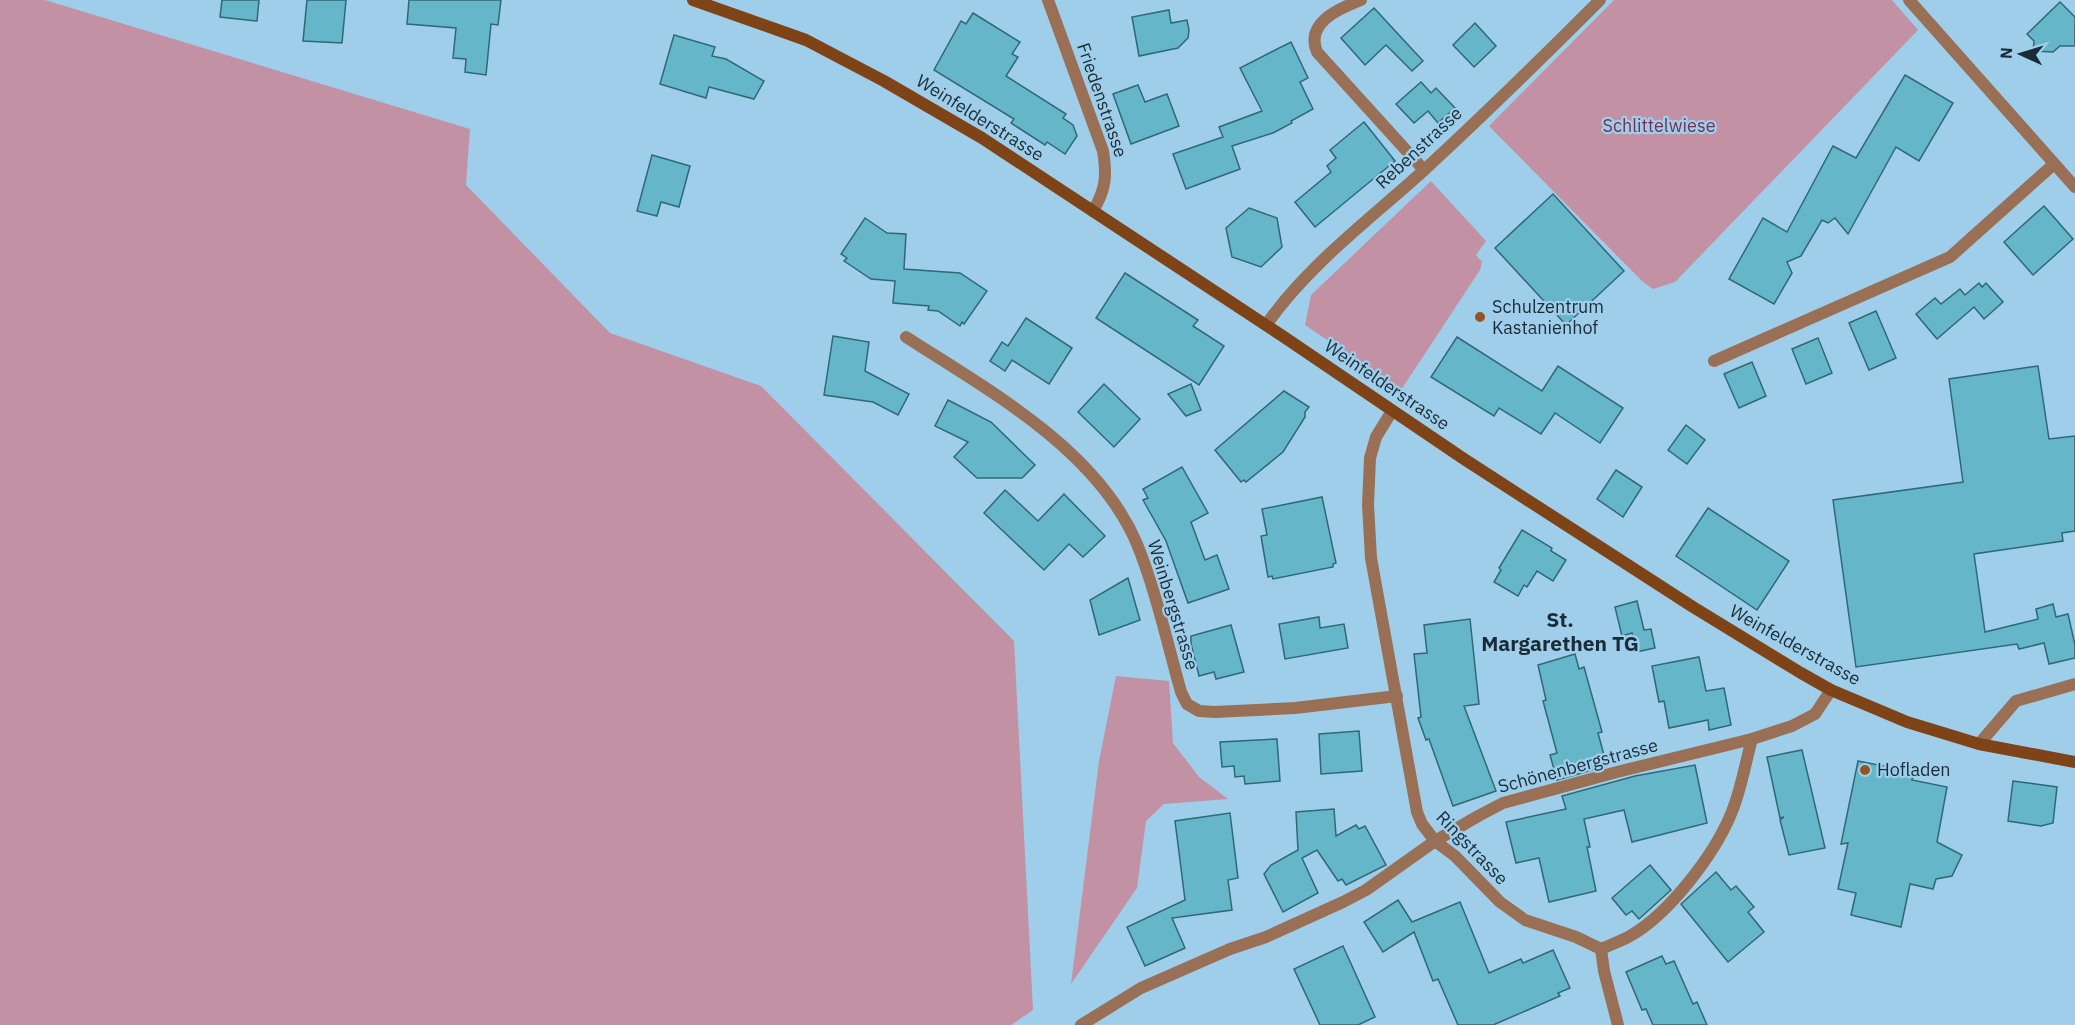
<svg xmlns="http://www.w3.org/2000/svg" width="2075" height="1025" viewBox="0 0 2075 1025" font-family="'IBM Plex Sans',sans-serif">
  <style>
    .green { fill: #c291a4 }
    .building { fill: #64b6c8; stroke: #2f6975; stroke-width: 1.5 }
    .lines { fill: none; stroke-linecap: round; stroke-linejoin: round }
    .lane { stroke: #997055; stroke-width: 12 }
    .street { stroke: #997055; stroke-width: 12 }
    .secondary { stroke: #7e4417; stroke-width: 12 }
    .poi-dot { fill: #965423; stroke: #9fceea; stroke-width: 2 }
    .labels { text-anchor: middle; stroke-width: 4.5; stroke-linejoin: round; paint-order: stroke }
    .street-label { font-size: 18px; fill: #192c37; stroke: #9fceea }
    .park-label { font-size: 18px; fill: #7a2e51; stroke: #9fceea }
    .poi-label { font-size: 18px; fill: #192c37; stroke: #9fceea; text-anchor: start }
    .quarter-label { font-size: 21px; font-weight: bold; fill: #192c37; stroke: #9fceea }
  </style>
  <rect width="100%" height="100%" fill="#9fceea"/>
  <g class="green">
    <path d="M0,0H45L470,129L466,185L610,333L761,386L1014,641L1033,1010L1011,1025H0Z"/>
    <path d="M1614,0H1892L1918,30L1675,282L1653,289L1642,281L1489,126Z"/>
    <path d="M1431,181L1486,241L1476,255L1482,262L1480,270L1401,390L1305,325L1311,295Z"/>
    <path d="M1116,676L1169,681L1173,743L1199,777L1228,799L1164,804L1146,821L1137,888L1071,984L1099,761Z"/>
  </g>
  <g class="building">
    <path d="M222,0H259L257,21L220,17Z"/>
    <path d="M307,0H346L342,43L303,41Z"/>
    <path d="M409,0H501L498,25L491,24L486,75L465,72L466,59L453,58L456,28L407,24Z"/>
    <path d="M2060,2L2075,17V46H2060L2053,52L2033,51L2034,41L2027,34Z"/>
    <path d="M1374,8L1423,61L1412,71L1386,45L1365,65L1341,38Z"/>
    <path d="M1169,10L1171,23L1187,20L1189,30L1188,38L1178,48L1139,56L1132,17Z"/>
    <path d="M973,13L1020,42L1012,54L1018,57L1006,76L1066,114L1063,118L1073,125L1077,136L1065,154L1047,142L1045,145L1011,123L1014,119L934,70L961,21L966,24Z"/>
    <path d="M1475,23L1496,46L1474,67L1453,45Z"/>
    <path d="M674,35L715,47L712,56L726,59L764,81L754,99L709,87L706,98L660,84Z"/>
    <path d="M1291,42L1308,78L1300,82L1313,109L1291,121L1292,123L1273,133L1232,146L1240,169L1186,189L1173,154L1223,137L1219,127L1262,111L1240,68Z"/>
    <path d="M1905,75L1953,103L1919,161L1896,147L1848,234L1835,218L1828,223L1822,220L1801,256L1787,262L1792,273L1774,304L1729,279L1763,218L1787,232L1833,146L1856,158Z"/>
    <path d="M1421,82L1431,93L1436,88L1455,108L1438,123L1428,111L1414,123L1396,104Z"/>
    <path d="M1138,85L1145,102L1167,94L1179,126L1131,144L1113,94Z"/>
    <path d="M1364,122L1395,161L1315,227L1295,202L1331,172L1327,166L1336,158L1330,150Z"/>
    <path d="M652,155L690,166L679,207L661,202L657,216L637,211Z"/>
    <path d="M1553,194L1624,271L1566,325L1495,248Z"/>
    <path d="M2044,206L2073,239L2033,275L2004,242Z"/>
    <path d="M1249,208L1277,218L1282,247L1261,267L1232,257L1226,228Z"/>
    <path d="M865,218L887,233L906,234L904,269L960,273L987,291L964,324L962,322L960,326L938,311L928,310L929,306L893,303L895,281L871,279L844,261L847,258L841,254Z"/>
    <path d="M1125,273L1198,320L1193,326L1224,346L1199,385L1096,318Z"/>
    <path d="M1979,283L1982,287L1986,283L2003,302L1984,319L1974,307L1937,339L1916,314L1935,298L1941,304L1960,289L1965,295Z"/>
    <path d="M1876,311L1896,358L1869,370L1849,323Z"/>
    <path d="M1026,318L1072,348L1049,384L1012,360L1005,371L990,361L1002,342L1008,346Z"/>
    <path d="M833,336L869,342L865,371L909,394L898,415L873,402L824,395Z"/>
    <path d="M1457,337L1542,391L1558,366L1623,408L1600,443L1555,413L1541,434L1499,408L1494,416L1431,377Z"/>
    <path d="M1818,338L1832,373L1806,384L1792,349Z"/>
    <path d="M1752,362L1766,396L1739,408L1724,374Z"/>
    <path d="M2038,366L2049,439L2075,436V531L2062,533L2063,541L1974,554L1985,632L2038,619L2036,609L2053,604L2056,617L2068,614L2075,645V658L2049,664L2044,643L2019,649L2017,644L1856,667L1833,500L1963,482L1949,379Z"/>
    <path d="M1104,384L1140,419L1114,447L1078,412Z"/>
    <path d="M1191,384L1201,410L1186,416L1168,394Z"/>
    <path d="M1284,391L1309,407L1305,412V417L1283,452L1246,482L1244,480L1241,482L1215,450Z"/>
    <path d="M948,400L991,422L1035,465L1022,478H977L954,457L968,442L935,426Z"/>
    <path d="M1686,425L1705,440L1687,464L1668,450Z"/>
    <path d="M1182,467L1208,513L1191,522L1205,560L1217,555L1229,589L1188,603L1166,541L1143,500L1148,498L1143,489Z"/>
    <path d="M1616,470L1642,487L1623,517L1597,499Z"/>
    <path d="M1005,490L1038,521L1064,494L1105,536L1083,557L1069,544L1044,570L984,513Z"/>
    <path d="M1322,497L1336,563L1333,564V567L1273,579L1272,576L1268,577L1261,536L1267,535L1262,509Z"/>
    <path d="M1708,508L1789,561L1757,610L1676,556Z"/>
    <path d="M1522,530L1552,548L1551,551L1566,560L1553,581L1537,571L1527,587L1524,585L1518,596L1494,582L1501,570L1499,568Z"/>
    <path d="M1128,578L1140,620L1099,635L1090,600Z"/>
    <path d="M1637,601L1644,630L1651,629L1655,648L1636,652L1632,633L1622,636L1615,607Z"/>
    <path d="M1319,617L1320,628L1344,624L1348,648L1285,659L1279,624Z"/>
    <path d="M1470,619L1479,704L1464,706L1496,791L1453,806L1429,739L1426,740L1418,718L1421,717L1414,654L1427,653L1424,625Z"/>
    <path d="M1231,625L1244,672L1216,679L1214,672L1199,676L1191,644V636Z"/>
    <path d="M1575,654L1579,669L1584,667L1602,732L1598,733L1607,766L1557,780L1550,755L1557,753L1543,701L1546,700L1538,665Z"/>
    <path d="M1699,657L1706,691L1724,688L1731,725L1709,730L1708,720L1669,728L1664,701L1659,702L1652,666Z"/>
    <path d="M1359,731L1362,771L1321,774L1319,734Z"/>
    <path d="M1277,739L1280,781L1245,784L1244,776L1235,777L1234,766L1222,767L1220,742Z"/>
    <path d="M1802,750L1825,848L1789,855L1780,820L1784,817L1780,818L1767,757Z"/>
    <path d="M1858,761L1914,772L1912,780L1947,787L1937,842L1962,855L1952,876L1936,879L1933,889L1910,884L1901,927L1851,915L1856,893L1838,889L1848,843L1841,844Z"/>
    <path d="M1695,765L1707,823L1632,842L1624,810L1584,819L1590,847H1587L1596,891L1549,902L1539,858L1516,863L1506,822L1566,809L1562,796L1635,776Z"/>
    <path d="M2013,781L2057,787L2053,823L2041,826L2008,821Z"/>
    <path d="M1334,809L1336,836L1356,825L1359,829L1365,826L1386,865L1346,885L1342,879L1338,881L1317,850L1302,858L1318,893L1283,912L1264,874L1271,865L1298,850L1296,812Z"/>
    <path d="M1230,813L1238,878L1228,880L1232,910L1172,918L1185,948L1145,966L1127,927L1185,900L1175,821Z"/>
    <path d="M1650,865L1671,890L1639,919L1632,911L1626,915L1612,898Z"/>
    <path d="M1716,872L1731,890L1736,886L1754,907L1748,912L1764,932L1728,962L1681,904Z"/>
    <path d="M1398,900L1412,922L1460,902L1489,973L1521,959L1523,963L1553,950L1570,988L1558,993L1560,996L1493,1025H1458L1438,979L1433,981L1414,932L1383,952L1364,922Z"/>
    <path d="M1343,946L1375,1017L1358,1025H1320L1294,969Z"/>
    <path d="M1662,956L1666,964L1674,961L1693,1004L1697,1002L1707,1025H1653L1646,1009L1642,1010L1626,972Z"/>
  </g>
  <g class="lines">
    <g class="lane">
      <path d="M1361,0C1338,9 1305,23 1317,52L1424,170"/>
      <path d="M1714,361L1950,257L2054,164"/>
    </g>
    <g class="street">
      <path d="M1048,0L1103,151C1107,176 1106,189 1093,211"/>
      <path d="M1909,0L2075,187"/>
      <path d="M1266,325C1308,265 1369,220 1422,172C1483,116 1542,58 1600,0"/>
      <path d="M906,337C988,390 1097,449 1137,544C1156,591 1167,642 1181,692L1187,704L1199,711L1215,712L1295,708L1397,696"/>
      <path d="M1392,411L1376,437L1370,458L1368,505L1371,558L1417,812L1422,824L1435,841L1455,856L1500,902L1525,920L1576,937L1601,949"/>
      <path d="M1979,744L2016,701L2075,684"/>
      <path d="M1601,949C1610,945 1621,941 1630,936C1669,914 1714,855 1731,814C1741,791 1745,764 1752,739"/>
      <path d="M1601,949L1604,971L1618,1025"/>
      <path d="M1081,1025L1141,988L1230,949L1266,937L1343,902L1366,890L1435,841L1480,815L1503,803L1617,772L1752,739L1792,726L1815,714L1831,690"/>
    </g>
    <path class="secondary" d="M693,0L806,40L884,81L982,138L1284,337L1464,459L1693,607L1801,673L1831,690L1907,722L1979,744L2075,762"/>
  </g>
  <g class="poi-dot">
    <circle cx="1480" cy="317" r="6"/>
    <circle cx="1865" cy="770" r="6"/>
  </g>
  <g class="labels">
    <g class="street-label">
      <text transform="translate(1102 100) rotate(71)" y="6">Friedenstrasse</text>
      <text transform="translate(980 118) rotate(32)" y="6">Weinfelderstrasse</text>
      <text transform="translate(1419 148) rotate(-43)" y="6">Rebenstrasse</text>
      <text transform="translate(1387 385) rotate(34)" y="6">Weinfelderstrasse</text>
      <text transform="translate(1173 605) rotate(73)" y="6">Weinbergstrasse</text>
      <text transform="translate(1795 645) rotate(29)" y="6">Weinfelderstrasse</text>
      <text transform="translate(1578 766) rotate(-15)" y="6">Schönenbergstrasse</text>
      <text transform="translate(1472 848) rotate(46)" y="6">Ringstrasse</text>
    </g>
    <g class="park-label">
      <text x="1659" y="132">Schlittelwiese</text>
    </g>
    <g class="poi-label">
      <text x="1492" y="313">Schulzentrum<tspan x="1492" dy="21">Kastanienhof</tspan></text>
      <text x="1877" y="776">Hofladen</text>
    </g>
    <g class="quarter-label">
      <text x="1560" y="627">St.<tspan x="1560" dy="24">Margarethen TG</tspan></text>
    </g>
  </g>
  <g transform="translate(2021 54) rotate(274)" stroke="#9fceea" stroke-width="4.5" paint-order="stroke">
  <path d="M0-4.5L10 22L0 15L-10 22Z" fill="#192c37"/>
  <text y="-9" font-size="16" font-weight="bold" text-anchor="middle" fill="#192c37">N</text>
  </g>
</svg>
